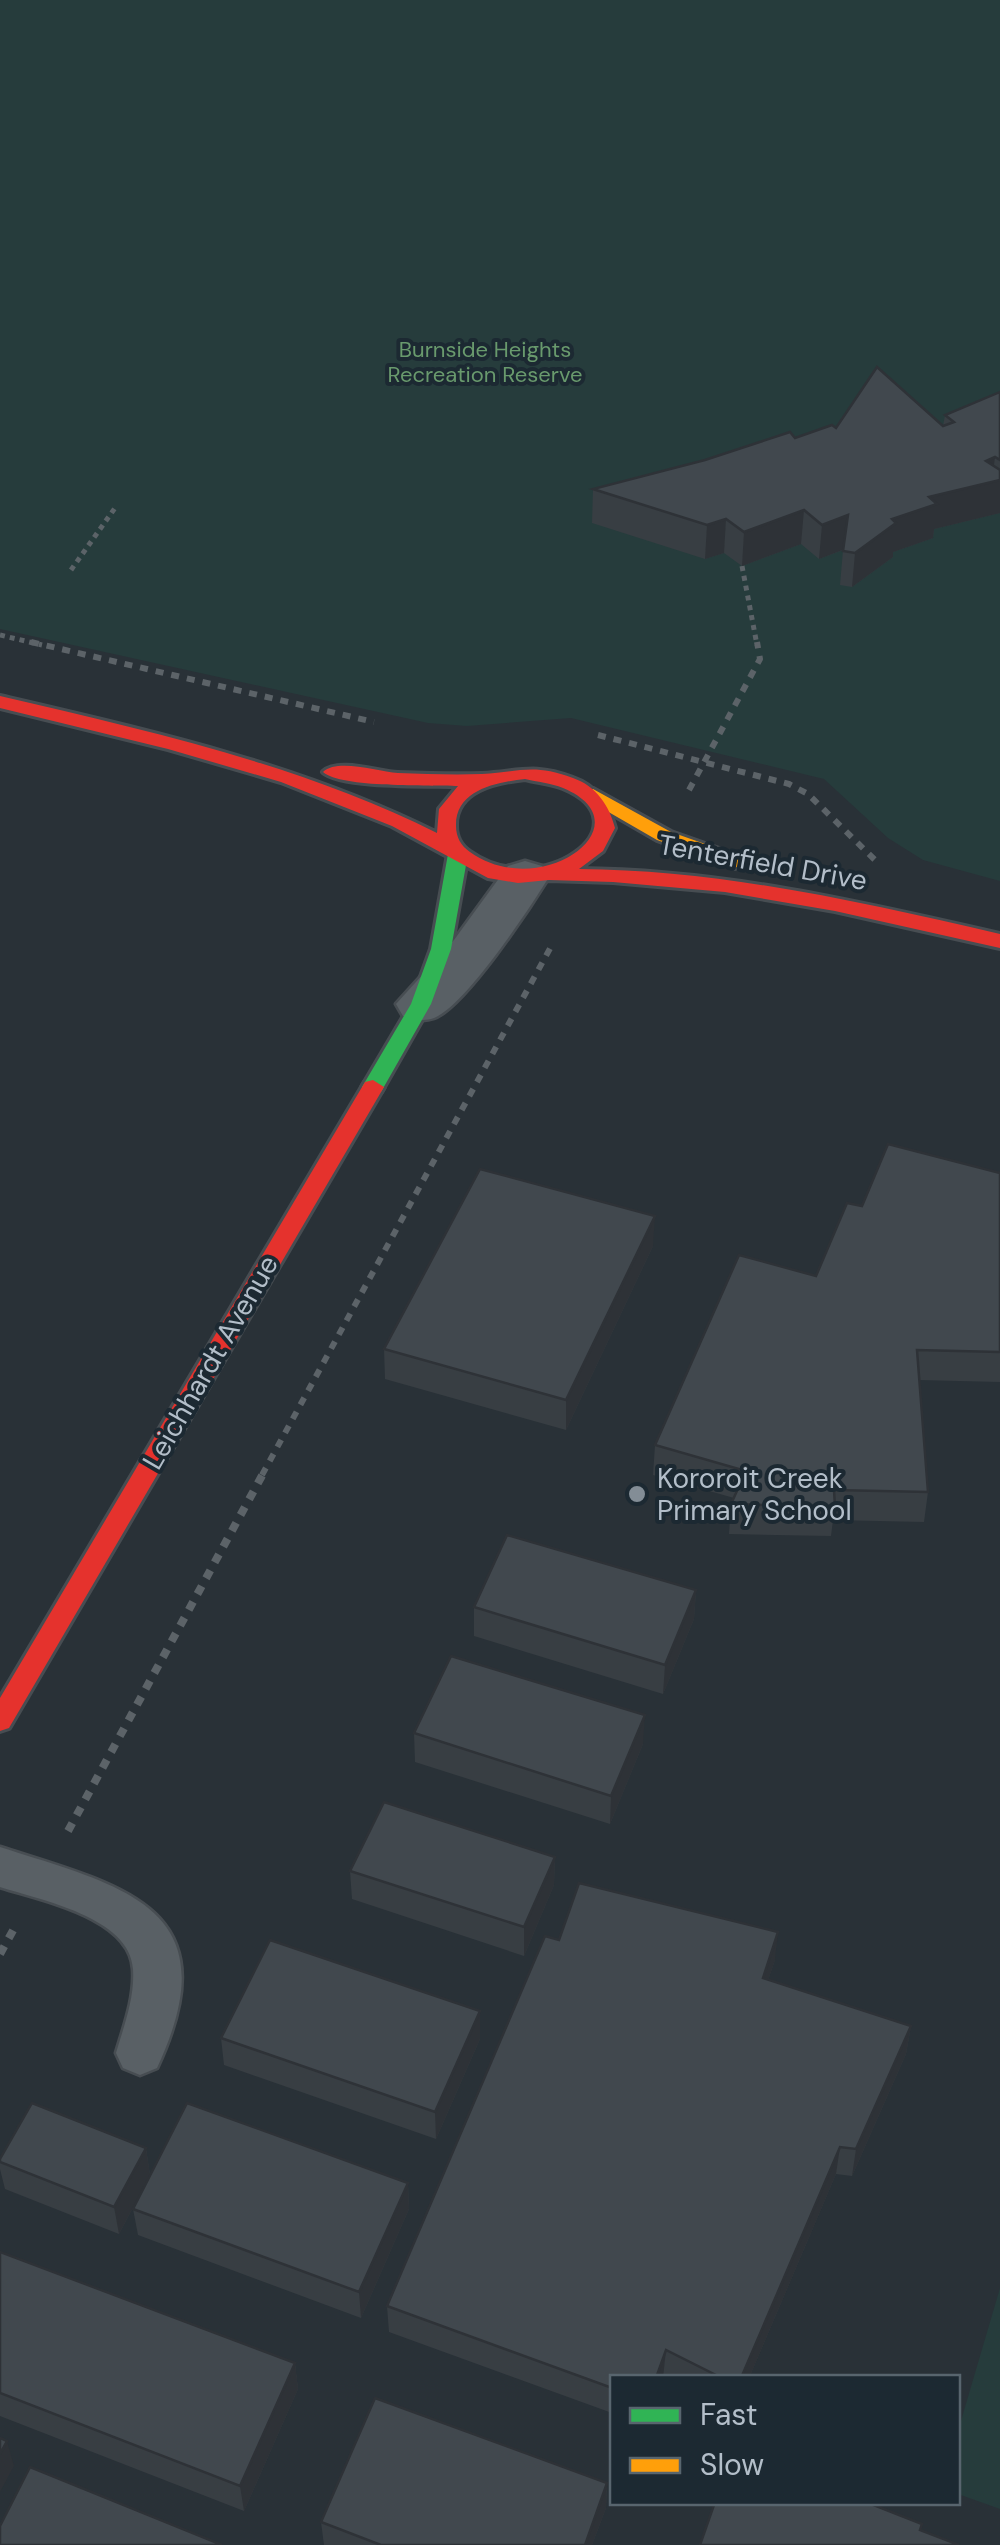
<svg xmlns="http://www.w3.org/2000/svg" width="1000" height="2545" viewBox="0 0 1000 2545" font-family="'DM Sans',sans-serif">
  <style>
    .green { fill: #263c3c }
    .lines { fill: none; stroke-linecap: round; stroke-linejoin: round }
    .lane-casing { stroke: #474d52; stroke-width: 5 }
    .street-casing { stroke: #474d52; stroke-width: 5 }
    .fast-casing { stroke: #474d52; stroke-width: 6 }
    .slow-casing { stroke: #474d52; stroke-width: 6 }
    .jam-casing { stroke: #474d52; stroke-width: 6 }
    .path-far2 { stroke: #5c6368; stroke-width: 5; stroke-dasharray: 5 5; stroke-linecap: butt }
    .path-far1 { stroke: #5c6368; stroke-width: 6; stroke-dasharray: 8 8; stroke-linecap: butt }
    .path { stroke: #5c6368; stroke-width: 8; stroke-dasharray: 9 9; stroke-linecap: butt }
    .lane { fill: #596065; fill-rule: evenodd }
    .street { fill: #596065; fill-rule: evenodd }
    .fast { fill: #30b455; fill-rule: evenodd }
    .slow { fill: #ff9f0a; fill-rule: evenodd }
    .jam { fill: #e5322d; fill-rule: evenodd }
    .wall { fill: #383e43 }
    .shaded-wall { fill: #2e3237 }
    .building { fill: #41484e; stroke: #2e3237; stroke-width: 2.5 }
    .poi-dot { fill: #838d96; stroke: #1c2932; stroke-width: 4 }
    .labels { text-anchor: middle; stroke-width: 8; stroke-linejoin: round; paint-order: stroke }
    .far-park-label { font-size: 22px; fill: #699a6d; stroke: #1c2932 }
    .street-label { font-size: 28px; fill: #b3bec9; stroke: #1c2932 }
    .poi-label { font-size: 28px; fill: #b3bec9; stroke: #1c2932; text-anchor: start }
  </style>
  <rect width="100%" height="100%" fill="#293137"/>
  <g class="green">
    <path d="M0,0H1000V881L923,860L888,838L824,779L571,718L467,726L428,723L0,629Z"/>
    <path d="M1000,2288V2509L958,2494V2431Z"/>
  </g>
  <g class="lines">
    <defs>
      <path id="lane" d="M0,1847C124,1887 232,1907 157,2068L140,2075L123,2068L116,2053C124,2026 135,1997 133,1969C130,1917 40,1900 0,1887Z"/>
      <path id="street" d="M525,861L542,866L549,877C530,908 465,1006 434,1018C422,1022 415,1019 403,1016L396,1004L454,940L508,866Z"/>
      <path id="fast" d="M458,848L468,854L451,949L431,1004L381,1092H365L362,1087L411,1004L431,949L448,854Z"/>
      <path id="slow" d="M593,789L671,832L742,857L745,862L735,868L657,840L586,799L583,795Z"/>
      <g id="jam">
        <path d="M0,696C149,731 299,764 437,833L439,809L458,786C431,785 341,788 323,772C338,758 378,772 398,773C425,774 454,775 482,774C520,772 533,763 573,778C596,786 609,805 615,828L603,851L579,869C722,870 861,902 1000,934V948L835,911L725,892L613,882L549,880L518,883L488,878L392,826L281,782L168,749L0,708ZM525,779C537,782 551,783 563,788C649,824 541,903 470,852C461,846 456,837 456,826C455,790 497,782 525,779Z"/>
        <path d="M373,1080L384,1087L9,1728L0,1731V1698L365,1082Z"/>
      </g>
    </defs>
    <use href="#lane" class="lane-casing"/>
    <use href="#street" class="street-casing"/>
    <use href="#fast" class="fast-casing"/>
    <use href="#slow" class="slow-casing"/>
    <use href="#jam" class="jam-casing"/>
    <g class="path-far2">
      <path d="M742,566L757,645"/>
      <path d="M71,570L115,508"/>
      <path d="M0,635L42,645"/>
    </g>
    <g class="path-far1">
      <path d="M31,642L374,722"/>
      <path d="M598,735L789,784L808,794L875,860"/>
      <path d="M689,790L760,659L757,642"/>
      <path d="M262,1475L553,943"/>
    </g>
    <g class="path">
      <path d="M68,1831L264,1472"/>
      <path d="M0,1954L16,1925"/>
    </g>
    <use href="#lane" class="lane"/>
    <use href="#street" class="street"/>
    <use href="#fast" class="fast"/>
    <use href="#slow" class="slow"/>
    <use href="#jam" class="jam"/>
  </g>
  <g class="wall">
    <path d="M1000,392V513L934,529L933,538L893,552V557L852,587L840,585L843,550L819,559L801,544L742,566L724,553L705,559L592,523L593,489L836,428L943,426L945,415Z"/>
    <path d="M1000,1173V1382L919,1380L928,1492L924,1522L833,1520L831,1536L729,1534L731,1504L734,1498L653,1475L655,1445L816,1276L862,1206Z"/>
    <path d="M653,1246L566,1430L385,1379L384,1349Z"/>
    <path d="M696,1590L694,1619L663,1694L474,1636V1607Z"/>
    <path d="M414,1733L643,1744L610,1824L415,1762Z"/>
    <path d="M555,1857L554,1885L524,1956L352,1899L350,1871Z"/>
    <path d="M559,1940L775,1960L768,1980L911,2026L906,2054L852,2176L836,2174L749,2378H667L664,2376L612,2378V2413L389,2332L387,2306Z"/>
    <path d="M480,2011V2039L436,2139L224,2065L221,2038Z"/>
    <path d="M146,2148L150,2175L119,2234L5,2189L0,2169V2159Z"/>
    <path d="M408,2183L409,2209L361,2318L138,2235L133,2209Z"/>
    <path d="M0,2252L295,2363L298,2389L244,2511L0,2416Z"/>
    <path d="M607,2483L606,2508L592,2545H324L321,2522Z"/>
  </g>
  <g class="shaded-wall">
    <path d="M995,457L992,481L1000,480V513L934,529L933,538L893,552V557L852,587L855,553L892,519Z"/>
    <path d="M804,510L801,544L742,566L744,532Z"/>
    <path d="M848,515L845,549L819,559L822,525Z"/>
    <path d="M726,519L724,553L705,559L707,525Z"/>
    <path d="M655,1216L653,1246L566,1430V1400Z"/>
    <path d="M696,1590L694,1619L663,1694L665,1665Z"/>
    <path d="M645,1715L643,1744L610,1824L611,1796Z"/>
    <path d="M555,1857L554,1885L524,1956V1927Z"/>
    <path d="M778,1932L775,1960L759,2006L763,1978Z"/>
    <path d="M480,2011V2039L436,2139L435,2112Z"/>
    <path d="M911,2026L906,2054L852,2176L856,2149Z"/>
    <path d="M840,2147L836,2174L749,2378H741Z"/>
    <path d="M146,2148L150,2175L119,2234L114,2207Z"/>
    <path d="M408,2183L409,2209L361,2318L359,2292Z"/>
    <path d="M666,2350L663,2378H656Z"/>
    <path d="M295,2363L298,2389L244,2511L240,2486Z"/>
    <path d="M7,2441L14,2466L0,2492V2454Z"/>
    <path d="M607,2483L606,2508L592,2545H585Z"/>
  </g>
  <g class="building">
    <path d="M877,367L943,426L954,422L945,415L1000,392V460L995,457L986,461L1000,470V480L929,497L937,504L892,519L896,523L855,553L843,551L848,515L822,525L804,510L744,532L726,519L707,525L593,489L705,460L790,432L795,438L832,425L836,428Z"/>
    <path d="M888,1144L1000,1173V1352L917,1350L928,1492L834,1490L835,1507L731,1504L746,1471L655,1445L739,1255L816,1276L847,1203L862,1206Z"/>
    <path d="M480,1169L655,1216L566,1400L384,1349Z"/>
    <path d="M507,1535L696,1590L665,1665L474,1607Z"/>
    <path d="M451,1656L645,1715L611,1796L414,1733Z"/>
    <path d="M384,1802L555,1857L524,1927L350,1871Z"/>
    <path d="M579,1883L778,1932L763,1978L911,2026L856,2149L840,2147L741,2378H722L666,2350L656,2378H612V2388L387,2306L545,1936L559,1940Z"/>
    <path d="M270,1940L480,2011L435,2112L221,2038Z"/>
    <path d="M32,2103L146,2148L114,2207L0,2162V2159Z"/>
    <path d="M187,2103L408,2183L359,2292L133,2209Z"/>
    <path d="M0,2252L295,2363L240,2486L0,2393Z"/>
    <path d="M375,2398L607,2483L585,2545H381L321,2522Z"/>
    <path d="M0,2438L7,2441L0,2454Z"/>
    <path d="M30,2467L222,2545H0V2526Z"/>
    <path d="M715,2502H866L922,2524L920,2530L959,2545H700Z"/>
  </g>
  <circle class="poi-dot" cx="637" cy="1494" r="10"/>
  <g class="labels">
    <g class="far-park-label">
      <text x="485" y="357">Burnside Heights<tspan x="485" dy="25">Recreation Reserve</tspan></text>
    </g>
    <g class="street-label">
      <text transform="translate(763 862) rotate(10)" y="10">Tenterfield Drive</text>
      <text transform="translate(210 1362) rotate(-60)" y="10">Leichhardt Avenue</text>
    </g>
    <g class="poi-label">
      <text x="657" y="1488">Kororoit Creek<tspan x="657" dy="32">Primary School</tspan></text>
    </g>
  </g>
  <rect x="610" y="2375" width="350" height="130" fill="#1c2932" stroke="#58656e" stroke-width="2.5"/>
  <rect x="630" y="2408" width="50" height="15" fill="#30b455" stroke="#58656e" stroke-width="2.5"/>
  <text x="700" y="2425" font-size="30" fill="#b3bec9">Fast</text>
  <rect x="630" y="2458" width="50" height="15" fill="#ff9f0a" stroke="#58656e" stroke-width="2.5"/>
  <text x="700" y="2475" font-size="30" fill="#b3bec9">Slow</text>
</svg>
